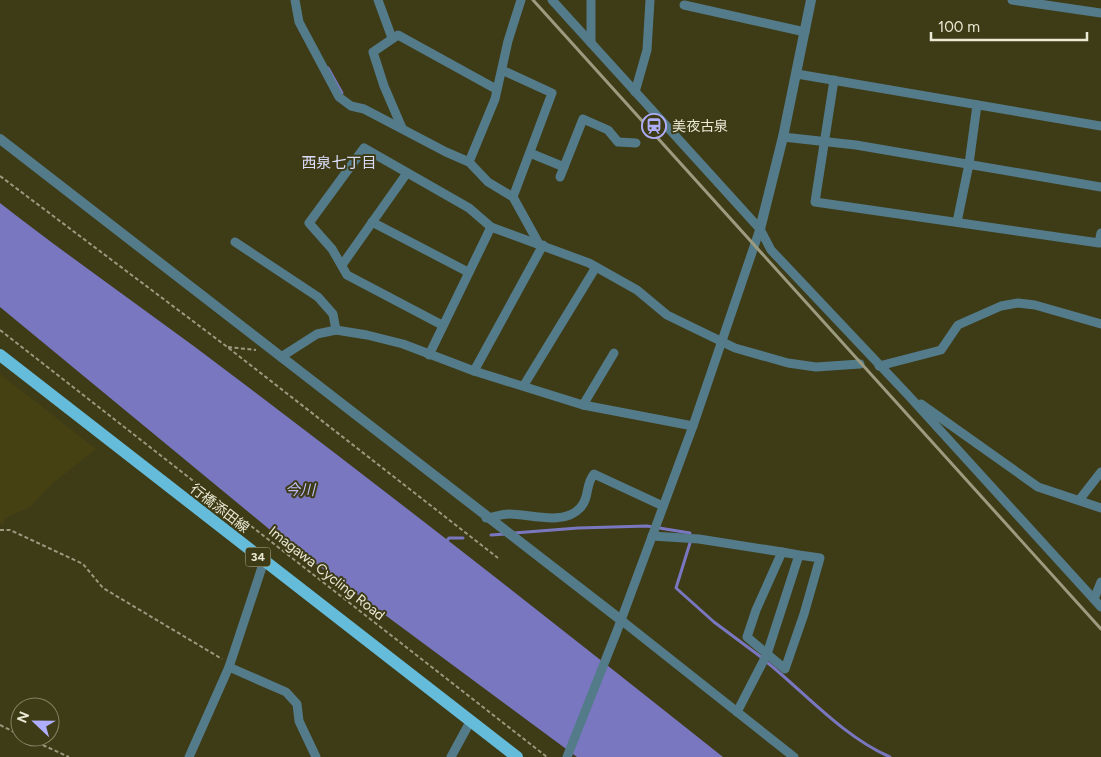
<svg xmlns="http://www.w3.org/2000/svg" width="1101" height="757" viewBox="0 0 1101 757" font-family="Figtree,'Noto Sans JP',sans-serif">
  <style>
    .built { fill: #454113 }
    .water { fill: #7a77c1 }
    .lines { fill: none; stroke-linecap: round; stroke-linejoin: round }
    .stream { stroke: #7a77c1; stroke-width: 3 }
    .path { stroke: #9b9a7e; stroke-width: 2; stroke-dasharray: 4 2.5; stroke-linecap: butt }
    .minor { stroke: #547b8a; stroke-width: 9 }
    .tertiary { stroke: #547b8a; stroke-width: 10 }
    .primary { stroke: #65bbda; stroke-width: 12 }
    .rail { stroke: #9d9b7f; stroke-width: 3 }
    .labels { text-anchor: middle; stroke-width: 4; stroke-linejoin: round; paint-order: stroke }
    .shield { fill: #3e3b17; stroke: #b6b59b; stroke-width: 1 }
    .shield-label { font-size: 12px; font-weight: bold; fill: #eae9d4 }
    .poi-label { font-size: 14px; fill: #eae9d4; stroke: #3e3b17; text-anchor: start }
    .street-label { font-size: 14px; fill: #eae9d4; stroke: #3e3b17 }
    .neighbourhood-label { font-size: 15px; fill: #dbdcfa; stroke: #3e3b17 }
    .water-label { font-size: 15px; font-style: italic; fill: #bdbdf9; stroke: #3e3b17 }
  </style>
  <rect width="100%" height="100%" fill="#3e3b17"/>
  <path class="built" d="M0,374L96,449L52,484L30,507L5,518L3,525L0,524Z"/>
  <path class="water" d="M0,203C64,253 130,299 195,347C373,481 549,618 723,757H577L269,529L0,307Z"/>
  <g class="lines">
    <g class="stream">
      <path d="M328,68L342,93"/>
      <path d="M514,533L578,528L647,526L690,533"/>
      <path d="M491,535L506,534"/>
      <path d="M446,542L449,538H463"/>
      <path d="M690,543L676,588L714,622L761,657"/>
      <path d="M768,663C807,695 844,737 890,757"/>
    </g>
    <g class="path">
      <path d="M0,176L226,346L498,558"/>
      <path d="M0,330L547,757"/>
      <path d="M228,347L256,350"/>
      <path d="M0,530H10L83,564L103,588L222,659"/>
      <path d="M0,725L20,735"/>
      <path d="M25,737L69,757"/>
    </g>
    <g class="minor">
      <path d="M295,0L299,22L339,97L351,106L364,109L446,152L469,162L488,182L513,197L539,244"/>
      <path d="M378,0L392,38"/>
      <path d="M552,0L760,229L771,250L908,395L1101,607"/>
      <path d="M1012,0L1101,13"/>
      <path d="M684,5L805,32"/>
      <path d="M591,43V0"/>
      <path d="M502,70L552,93L513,197"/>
      <path d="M797,74L1101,126"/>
      <path d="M834,80L815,202L1099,243L1101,233"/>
      <path d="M635,92L647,50L650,0"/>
      <path d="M402,128L384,86L373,52L398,35L496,89"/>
      <path d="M783,137L856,145L1101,187"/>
      <path d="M530,153L564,167"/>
      <path d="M469,162L495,99L508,41L521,0"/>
      <path d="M560,177L583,119L608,130L618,142L636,143"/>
      <path d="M372,222L468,272"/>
      <path d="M957,222L969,164L977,105"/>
      <path d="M235,242L318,297L333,314L336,330"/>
      <path d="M342,265L407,173"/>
      <path d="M442,325L347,275L332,249L309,223L364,148L469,208L491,227"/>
      <path d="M429,355L491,227L589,263L637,290L667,315L735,348L788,363L816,367L860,364"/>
      <path d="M281,357L317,334L336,330L367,335L403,344L474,371L583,405L693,426"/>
      <path d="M879,366L941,350L958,325L1001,306L1018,303L1035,305L1101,324"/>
      <path d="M474,371L543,245"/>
      <path d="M524,385L596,267"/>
      <path d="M921,404L1038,487L1101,508"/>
      <path d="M583,405L614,353"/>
      <path d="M1080,499L1101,472"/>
      <path d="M486,518C494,517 502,514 509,514C530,514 564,526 580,508C590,498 585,484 594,474L663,506"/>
      <path d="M652,536L699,539L782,552"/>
      <path d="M1094,599L1101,582"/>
      <path d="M621,620L794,757"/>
      <path d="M229,667L286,692L297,704L299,721L316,757"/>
      <path d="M737,712L767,654L799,555L820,558L804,614L785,669L747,637L756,610L782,552L799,555"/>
      <path d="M189,757L229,667L264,561"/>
      <path d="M451,757L470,722"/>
      <path d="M567,757L617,631L693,426L760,229"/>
    </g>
    <g class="tertiary">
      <path d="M0,139L621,620"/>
      <path d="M760,229L783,137L811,0"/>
    </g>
    <path class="primary" d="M0,355L517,757"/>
    <path class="rail" d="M533,0L1101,629"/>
  </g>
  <defs>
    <symbol id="station-ring" viewBox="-11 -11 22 22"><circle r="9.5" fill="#3e3b17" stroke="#afaefa" stroke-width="1.5"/><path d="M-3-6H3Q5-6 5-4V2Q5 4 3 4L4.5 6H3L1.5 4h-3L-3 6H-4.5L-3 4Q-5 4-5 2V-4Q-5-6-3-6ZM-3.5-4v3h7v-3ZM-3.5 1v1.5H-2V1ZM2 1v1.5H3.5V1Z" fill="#afaefa"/></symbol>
  </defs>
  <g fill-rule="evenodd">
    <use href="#station-ring" x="640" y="112" width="28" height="28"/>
  </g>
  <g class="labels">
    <rect class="shield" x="245.5" y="547.5" width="25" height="19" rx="4"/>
    <g class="shield-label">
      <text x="258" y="561">34</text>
    </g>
    <g class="poi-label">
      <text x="672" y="131">美夜古泉</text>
    </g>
    <g class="street-label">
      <text transform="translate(220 508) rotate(38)" y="5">行橋添田線</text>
      <text transform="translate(327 573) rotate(38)" y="5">Imagawa Cycling Road</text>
    </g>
    <g class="neighbourhood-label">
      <text x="339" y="168">西泉七丁目</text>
    </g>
    <g class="water-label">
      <text x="300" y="495">今川</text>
    </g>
  </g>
  <g transform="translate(35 722) rotate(292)"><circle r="24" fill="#3e3b17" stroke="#838163"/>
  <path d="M0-4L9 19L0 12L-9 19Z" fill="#afaefa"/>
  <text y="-8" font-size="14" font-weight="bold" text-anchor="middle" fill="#eae9d4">N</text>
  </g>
  <path d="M931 32v8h156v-8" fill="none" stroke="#eae9d4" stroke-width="2.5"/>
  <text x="938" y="32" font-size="15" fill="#eae9d4" stroke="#3e3b17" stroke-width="4" paint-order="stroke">100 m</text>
</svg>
